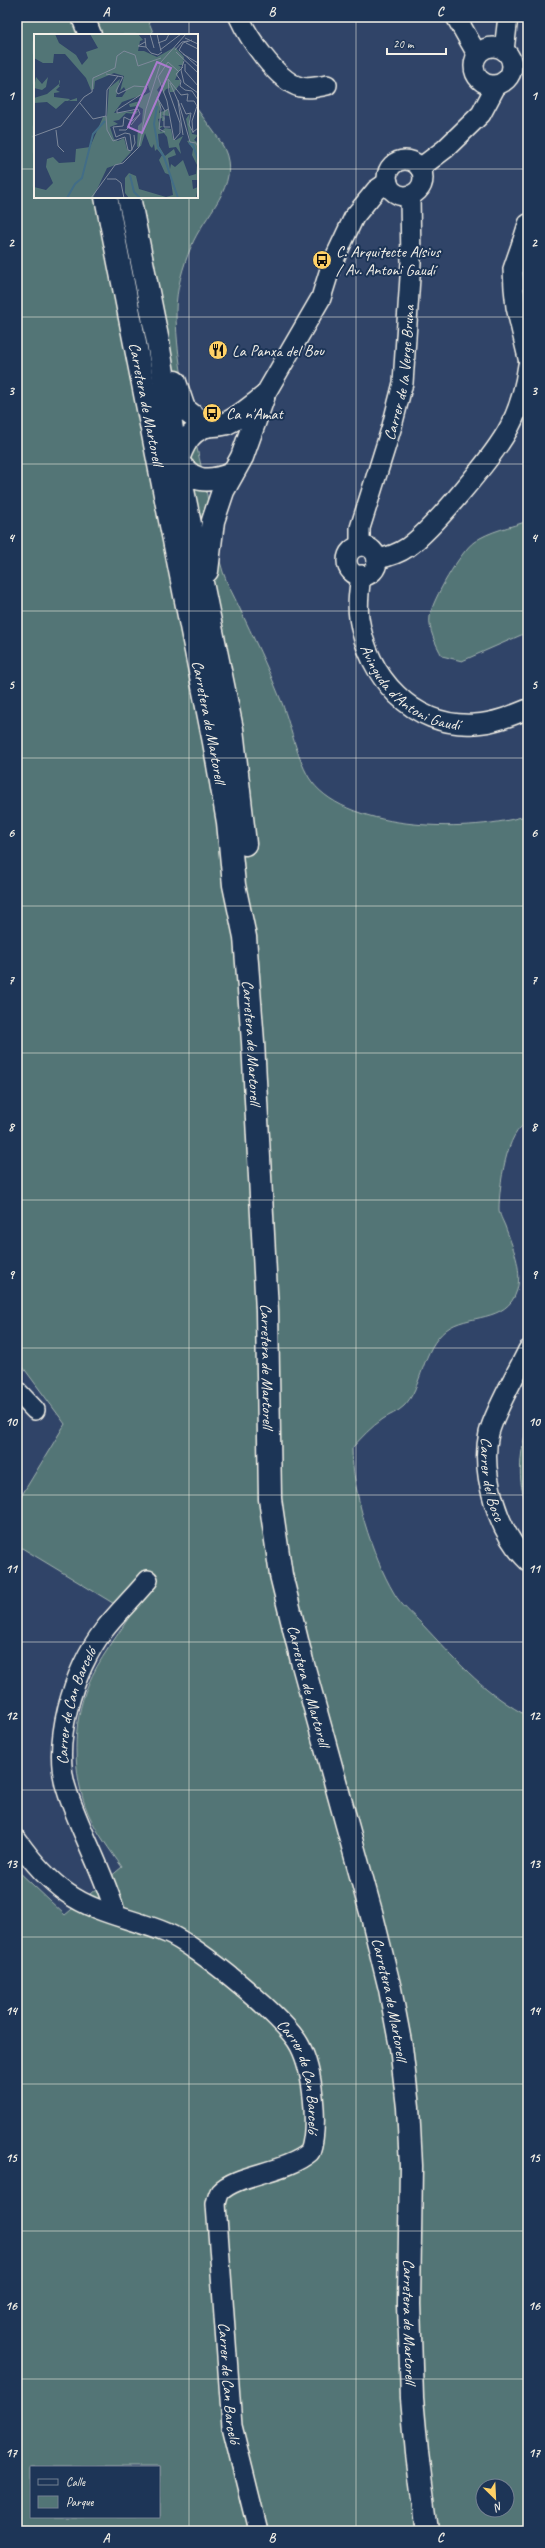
<svg xmlns="http://www.w3.org/2000/svg" width="545" height="2548" viewBox="0 0 545 2548" font-family="Caveat,sans-serif">
  <style>
    .green { fill: #527576; stroke: #a3b3af; fill-rule: evenodd }
    .lines { fill: none; stroke-linecap: round; stroke-linejoin: round }
    .minor-casing { stroke: #f4f1e8; stroke-width: 22 }
    .secondary-casing { stroke: #f4f1e8; stroke-width: 25 }
    .minor { stroke: #1d3557; stroke-width: 19 }
    .secondary { stroke: #1d3557; stroke-width: 22 }
    .grid { fill: none; stroke: #f4f1e8; stroke-width: 1; stroke-opacity: 0.55 }
    .labels { text-anchor: middle; stroke-width: 4; stroke-linejoin: round; paint-order: stroke }
    .poi-label { font-size: 16px; fill: #f4f1e8; stroke: #1d3557; text-anchor: start }
    .street-label { font-size: 16px; fill: #f4f1e8; stroke: #1d3557 }
    .inset-river { fill: none; stroke: #426d87; stroke-width: 2 }
    .inset-road { fill: none; stroke: #7e899b; stroke-width: 1 }
    .view { fill: #ab7bcf; fill-opacity: 0.15; stroke: #ab7bcf; stroke-width: 2 }
    .inset-edge { fill: none; stroke: #f4f1e8; stroke-width: 2 }
    .neatline { fill: none; stroke: #f4f1e8; stroke-width: 1.5 }
    .grid-label { font-size: 13px; text-anchor: middle; font-weight: bold; fill: #f4f1e8 }
  </style>
  <rect width="100%" height="100%" fill="#304468"/>
  <filter id="ink" filterUnits="userSpaceOnUse"><feTurbulence type="fractalNoise" baseFrequency=".025" numOctaves="2"/><feDisplacementMap in="SourceGraphic" scale="8" xChannelSelector="R" yChannelSelector="G"/><feConvolveMatrix kernelMatrix="1 2 1 2 8 2 1 2 1" color-interpolation-filters="sRGB"/></filter>
  <g filter="url(#ink)">
    <g class="green">
      <path d="M17,17H147L154,35H35V197H197V109C206,122 217,134 224,148C242,186 203,215 191,247C183,266 176,290 176,311C176,368 192,424 204,479C210,510 214,543 223,572C227,584 234,596 239,607C253,637 268,667 280,698C290,721 297,762 312,782C350,832 474,833 528,815V1123C506,1129 499,1189 499,1209C499,1214 503,1221 505,1226C512,1246 523,1268 517,1290C507,1324 467,1313 446,1330C421,1350 423,1387 404,1406C398,1412 389,1415 383,1419C371,1427 362,1437 352,1448C352,1491 372,1556 394,1593C400,1604 413,1615 422,1624C455,1659 480,1689 522,1713L528,1711V2531H17V1870L65,1915L122,1867C110,1850 97,1833 88,1813C72,1775 72,1722 88,1685C98,1660 117,1637 131,1614L17,1545V1503L65,1424L17,1359ZM31,2467H159V2517H31ZM483,2486H507V2510H483Z"/>
      <path d="M528,521V632L462,661L442,656C436,644 428,630 430,616C432,600 461,551 474,542C489,531 511,527 528,521Z"/>
      <path d="M528,1421V1508C515,1479 521,1451 528,1421Z"/>
    </g>
    <g class="lines">
      <defs>
        <g id="minor">
          <path d="M239,17C248,37 277,81 300,87C310,89 318,87 327,85"/>
          <path d="M456,17L477,54"/>
          <circle cx="493" cy="66" r="19"/>
          <path d="M504,50L508,17"/>
          <circle cx="405" cy="178" r="18"/>
          <path d="M420,168L445,149L481,114L496,86"/>
          <path d="M522,243L528,224"/>
          <path d="M528,245L522,243L513,269L514,288L516,307L528,358"/>
          <path d="M263,398L321,298L331,266L354,217L376,190L388,182"/>
          <path id="s1" d="M360,546V528L392,426L403,383L411,262L410,196"/>
          <circle cx="362" cy="561" r="15"/>
          <path d="M377,559C388,557 398,554 408,547C433,529 496,454 510,426C520,407 525,387 528,365"/>
          <path id="s2" d="M361,575C359,590 357,604 359,618C368,677 412,728 475,724C494,723 511,716 528,709"/>
          <path id="s3" d="M528,1350C517,1373 495,1410 489,1433C480,1473 498,1533 528,1561"/>
          <path d="M17,1391L35,1410"/>
          <path id="s4" d="M17,1840C31,1860 47,1879 67,1893C96,1914 135,1919 167,1933C196,1945 286,2018 300,2046C313,2071 319,2126 310,2152C286,2173 236,2174 220,2192C218,2195 217,2200 216,2204L232,2426L258,2531"/>
          <path id="s5" d="M116,1915C104,1873 82,1835 68,1794C50,1746 73,1669 104,1630C117,1613 134,1597 148,1580"/>
        </g>
        <g id="secondary">
          <path d="M83,17L90,35"/>
          <path id="s6" d="M106,197L214,742L228,822L234,885L245,937L253,1042L267,1311L270,1499L281,1575L302,1661L371,1912L390,1989L401,2047L408,2107L411,2166L409,2304L412,2398L417,2453L427,2531"/>
          <path d="M129,197L158,342L177,461L232,729L245,844"/>
          <path d="M175,382L184,409L206,426"/>
          <path d="M175,458C192,482 205,484 232,474"/>
          <path d="M176,464C182,448 187,433 205,426C212,424 219,426 227,423C240,417 251,407 263,398"/>
          <path d="M207,571L213,521L223,491L242,457L263,398"/>
        </g>
      </defs>
      <use href="#minor" class="minor-casing"/>
      <use href="#secondary" class="secondary-casing"/>
      <use href="#minor" class="minor"/>
      <use href="#secondary" class="secondary"/>
    </g>
  </g>
  <path class="grid" d="M189,17V35M356,17V2531M17,169H35M197,169H528M189,197V2531M17,317H528M17,464H528M17,611H528M17,758H528M17,906H528M17,1053H528M17,1200H528M17,1348H528M17,1495H528M17,1642H528M17,1790H528M17,1937H528M17,2084H528M17,2231H528M17,2379H528"/>
  <defs>
    <symbol id="bus-disc" viewBox="-11 -11 22 22"><circle r="9.5" fill="#ffd166" stroke="#1d3557"/><path d="M-5-6H5V4H4V6H2V4H-2V6H-4V4H-5ZM-3.5-4V0h7V-4ZM-3.5 1.2v1.5H-2V1.2ZM2 1.2v1.5H3.5V1.2Z" fill="#111"/></symbol>
    <symbol id="restaurant-disc" viewBox="-11 -11 22 22"><circle r="9.5" fill="#ffd166" stroke="#1d3557"/><path d="M-5-6h1v4h1v-4h1v4h1v-4h1v5L-1.5 .5V6h-2V.5L-5-1ZM5-6V6H3V1.5H1.5Q1.5-4 5-6Z" fill="#111"/></symbol>
  </defs>
  <g fill-rule="evenodd">
    <use href="#bus-disc" x="311" y="249" width="22" height="22"/>
    <use href="#restaurant-disc" x="207" y="339" width="22" height="22"/>
    <use href="#bus-disc" x="201" y="402" width="22" height="22"/>
  </g>
  <g class="labels">
    <g class="poi-label">
      <text x="336" y="257">C. Arquitecte Alsius<tspan x="336" dy="18">/ Av. Antoni Gaudí</tspan></text>
      <text x="232" y="356">La Panxa del Bou</text>
      <text x="226" y="419">Ca n'Amat</text>
    </g>
    <g class="street-label">
      <text dy="6" stroke="none"><textPath href="#s1" startOffset="179">Carrer de la Verge Bruna</textPath></text>
      <text dy="6" stroke="none"><textPath href="#s6" startOffset="211">Carretera de Martorell</textPath></text>
      <text dy="6" stroke="none"><textPath href="#s2" startOffset="136">Avinguda d'Antoni Gaudí</textPath></text>
      <text dy="6" stroke="none"><textPath href="#s6" startOffset="535">Carretera de Martorell</textPath></text>
      <text dy="6" stroke="none"><textPath href="#s6" startOffset="859">Carretera de Martorell</textPath></text>
      <text dy="6" stroke="none"><textPath href="#s6" startOffset="1183">Carretera de Martorell</textPath></text>
      <text dy="6" stroke="none"><textPath href="#s3" startOffset="139">Carrer del Bosc</textPath></text>
      <text dy="6" stroke="none"><textPath href="#s6" startOffset="1507">Carretera de Martorell</textPath></text>
      <text dy="6" stroke="none"><textPath href="#s5" startOffset="221">Carrer de Can Barceló</textPath></text>
      <text dy="6" stroke="none"><textPath href="#s6" startOffset="1831">Carretera de Martorell</textPath></text>
      <text dy="6" stroke="none"><textPath href="#s4" startOffset="386">Carrer de Can Barceló</textPath></text>
      <text dy="6" stroke="none"><textPath href="#s6" startOffset="2155">Carretera de Martorell</textPath></text>
      <text dy="6" stroke="none"><textPath href="#s4" startOffset="757">Carrer de Can Barceló</textPath></text>
    </g>
  </g>
  <g transform="translate(34 34)">
    <rect width="164" height="164" fill="#304468"/>
    <path d="M0,0H21L25,9L42,21L48,31L54,24L52,18L64,14L56,0H104L109,6L106,7L104,17H110L123,23L141,13L150,23L149,31H144L147,33L141,46H146V50L140,58H136V54L132,55L129,60L128,49L123,56L126,60L123,62L127,72L125,79L134,75L135,82L128,81L131,84L130,87H128V84L124,85L126,92H129L125,95L127,98L131,94L137,95L139,105L142,106L149,102L145,110L147,120L142,113L135,114L133,103L130,99L124,100L125,112L131,122L140,115L142,121L134,124L136,135L137,130L141,133L149,126L155,142L162,140L163,131L158,121L159,115L153,107L156,106L152,85L156,79L155,86L158,100L164,101L160,106L163,108L164,146H158L159,155L164,153L162,164H95L91,159V144L95,139L102,142L105,155L132,163L139,161L136,141L131,139L125,126L128,121L123,115L121,117L120,110L118,114L116,112L111,99L107,112L103,113L104,92L108,88L109,75L104,72L96,73L95,70L106,67L105,64L116,58L113,49L112,56L105,62L88,68L80,79L104,77L102,80L92,79L85,86L79,87L84,90L76,93L80,105L84,107L90,104L93,115L97,118L87,129L73,134L59,164H0V153L12,156L19,149L12,133L13,125L19,123L25,129L41,128L42,115L56,113L69,83L73,82L75,54L86,45L82,63H88L92,57L90,53L86,57L90,42L80,39L61,47L60,55L57,56L52,44L31,20H20L19,29H9L0,24ZM2,43L8,50L14,43L12,53L8,56L0,54ZM25,46L26,47L25,52H26L22,56L26,58L20,59V63L36,65L34,67L43,64V67H31L22,75L13,68L0,69V64L13,60L25,50Z" fill="#527576"/>
    <path class="inset-river" d="M123,72L120,90L124,113L130,123L144,164M155,109L159,111L164,126M96,141L100,158L106,164M33,164L41,150L48,144L59,100L71,87"/>
    <path class="inset-road" d="M116,0L120,14M123,0L127,17M111,4L112,13L117,19L124,21L128,18M151,4L164,10M158,6L149,9L145,16L164,33M111,8L104,12L112,13M124,9L132,6L135,0M152,9L164,15M126,16L147,0M141,16L148,8L154,7M142,18L164,39M149,20L164,29M150,27L147,36L150,49L164,59M151,30V37L164,52M149,33L142,40L147,47L146,52L151,56L158,57L164,66M72,40L89,43L82,57L84,60L100,52L113,53L111,58L83,76V79M134,45L147,61L154,60L153,67H160L163,72L158,87L159,99M134,45L135,58L146,89V99L140,106M136,49L144,67L149,101M123,63L131,77M124,65L127,75L125,95L131,98M144,66L156,108L162,109L164,113M46,69L59,85L72,82M147,69L152,80L157,79L155,91L159,98L164,94M134,75L130,78V93H136M83,79L104,75L106,80M72,82L73,96L79,107L91,103L94,116L97,117L101,109L100,101M72,82L73,56L84,42M97,91L106,80M22,96L24,112L30,118M85,96H92L96,92M0,102L27,92L50,63L58,58L59,44L81,34L83,22L90,17L101,21L104,32L127,24M140,106L133,67L124,43L134,28L144,37M98,116L96,100L91,99L82,103L79,93L89,92L90,83L98,87L106,80M73,145H82L87,149L90,164M57,164L81,131L89,129L105,113L112,75L127,28L152,0"/>
    <path class="view" d="M123,28L137,34L108,99L94,93Z"/>
    <rect width="164" height="164" class="inset-edge"/>
  </g>
  <rect width="545" height="2548" fill="none" stroke="#1d3557" stroke-width="44"/>
  <rect x="30" y="2466" width="130" height="52" fill="#1d3557" stroke="#738091"/>
  <rect x="38" y="2479" width="20" height="6" fill="#1d3557" stroke="#738091"/>
  <text x="66" y="2486" font-size="12" fill="#f4f1e8">Calle</text>
  <rect x="38" y="2496" width="20" height="12" fill="#527576" stroke="#738091"/>
  <text x="66" y="2506" font-size="12" fill="#f4f1e8">Parque</text>
  <g transform="translate(495 2498) rotate(156)"><circle r="19" fill="#1d3557" stroke="#738091"/>
  <path d="M0-3L7 15L0 10L-7 15Z" fill="#ffd166"/>
  <text y="-6" font-size="11" font-weight="bold" text-anchor="middle" fill="#f4f1e8">N</text>
  </g>
  <path d="M387 48v6h59v-6" fill="none" stroke="#f4f1e8" stroke-width="2"/>
  <text x="393" y="48" font-size="12" fill="#f4f1e8" stroke="#1d3557" stroke-width="3" paint-order="stroke">20 m</text>
  <rect x="22" y="22" width="501" height="2504" class="neatline"/>
  <g class="grid-label">
    <text x="106" y="16">A</text>
    <text x="272" y="16">B</text>
    <text x="440" y="16">C</text>
    <text x="11" y="100">1</text>
    <text x="534" y="100">1</text>
    <text x="11" y="247">2</text>
    <text x="534" y="247">2</text>
    <text x="11" y="395">3</text>
    <text x="534" y="395">3</text>
    <text x="11" y="542">4</text>
    <text x="534" y="542">4</text>
    <text x="11" y="689">5</text>
    <text x="534" y="689">5</text>
    <text x="11" y="837">6</text>
    <text x="534" y="837">6</text>
    <text x="11" y="984">7</text>
    <text x="534" y="984">7</text>
    <text x="11" y="1131">8</text>
    <text x="534" y="1131">8</text>
    <text x="11" y="1279">9</text>
    <text x="534" y="1279">9</text>
    <text x="11" y="1426">10</text>
    <text x="534" y="1426">10</text>
    <text x="11" y="1573">11</text>
    <text x="534" y="1573">11</text>
    <text x="11" y="1720">12</text>
    <text x="534" y="1720">12</text>
    <text x="11" y="1868">13</text>
    <text x="534" y="1868">13</text>
    <text x="11" y="2015">14</text>
    <text x="534" y="2015">14</text>
    <text x="11" y="2162">15</text>
    <text x="534" y="2162">15</text>
    <text x="11" y="2310">16</text>
    <text x="534" y="2310">16</text>
    <text x="11" y="2457">17</text>
    <text x="534" y="2457">17</text>
    <text x="106" y="2542">A</text>
    <text x="272" y="2542">B</text>
    <text x="440" y="2542">C</text>
  </g>
</svg>
